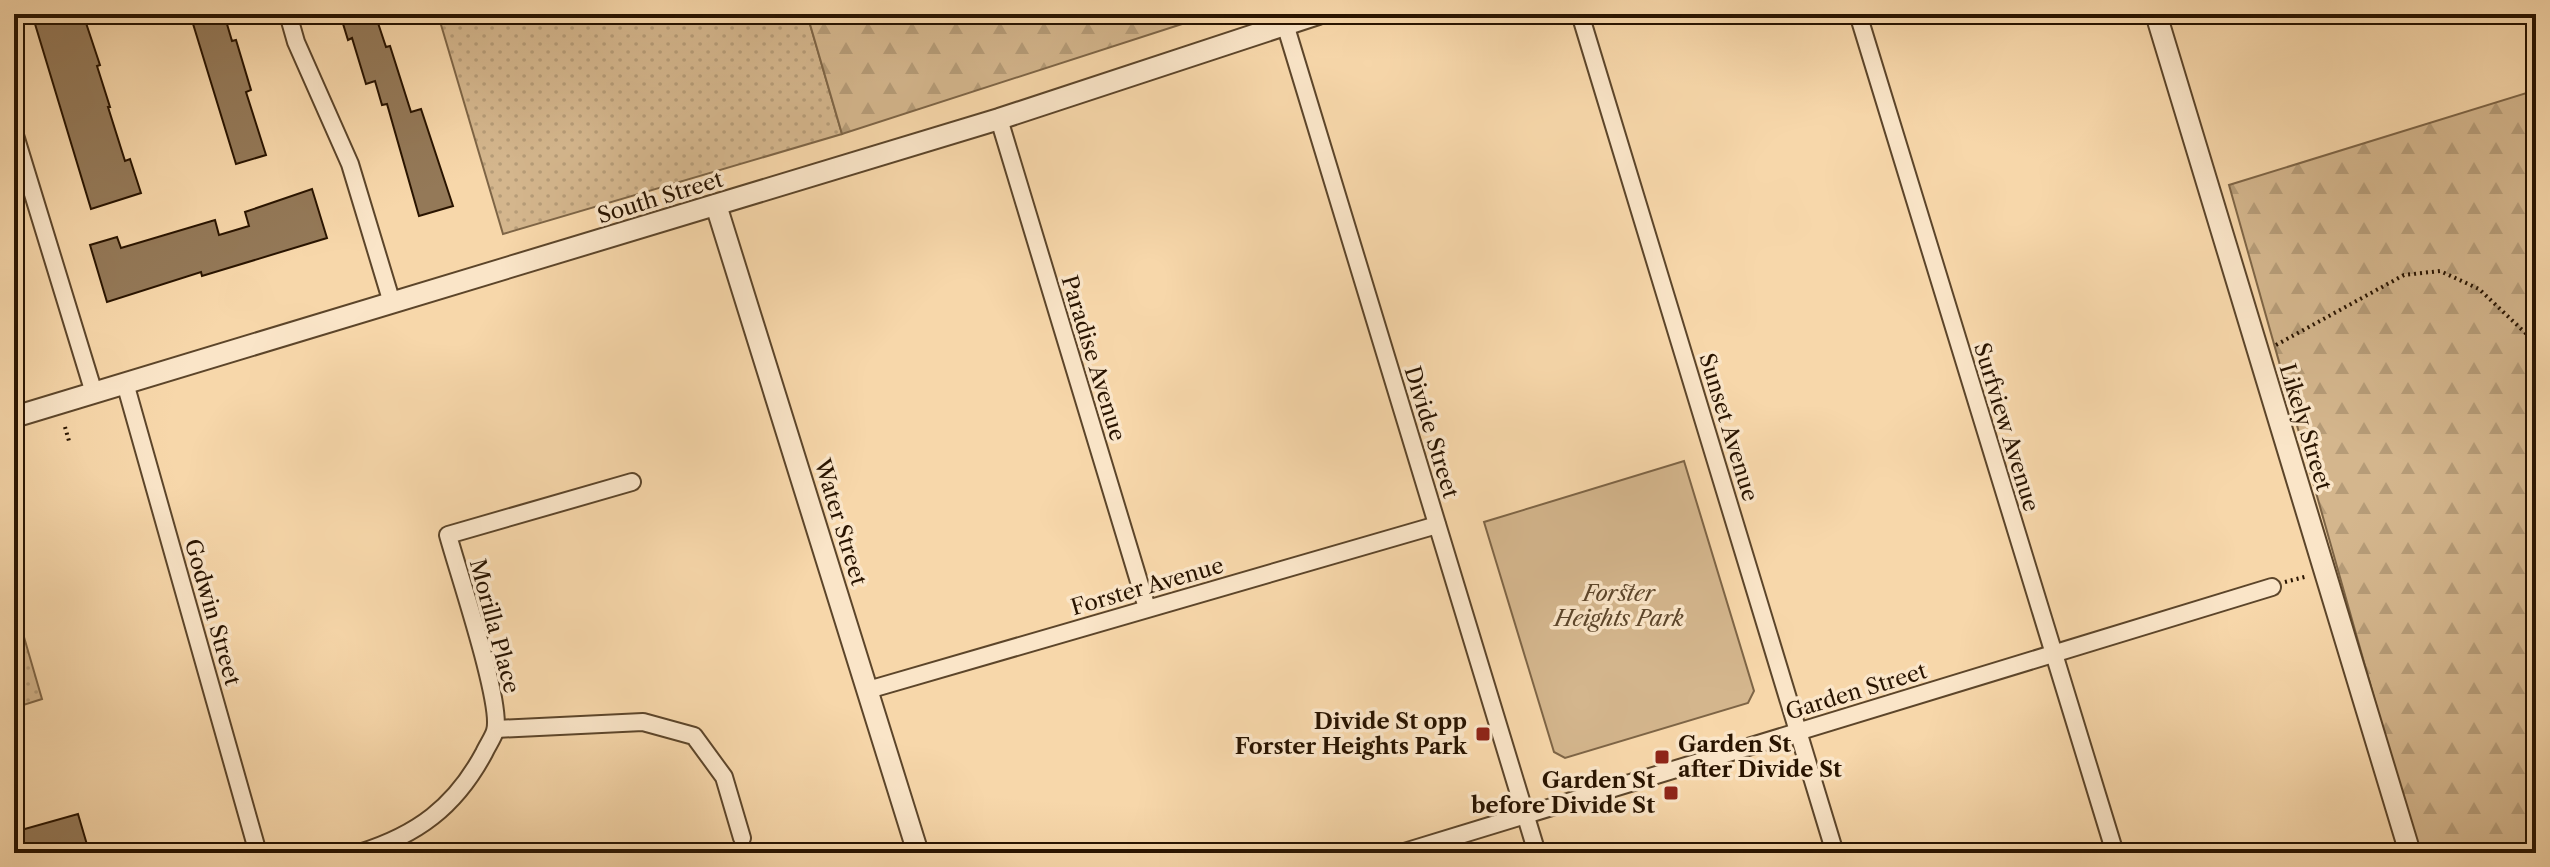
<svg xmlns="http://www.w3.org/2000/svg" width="2550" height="867" viewBox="0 0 2550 867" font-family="'Libre Caslon Text',serif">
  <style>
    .grass { fill: url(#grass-dots); stroke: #7e6546; stroke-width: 2 }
    .forest { fill: url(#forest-firs); stroke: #7e6546; stroke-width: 2 }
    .green { fill: #d4b68d; stroke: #7e6546; stroke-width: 2 }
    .building { fill: #947958; stroke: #291400; stroke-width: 2 }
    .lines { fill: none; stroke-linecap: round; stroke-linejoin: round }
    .minor-casing { stroke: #5c452a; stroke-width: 20 }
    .tertiary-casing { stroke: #5c452a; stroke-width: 24 }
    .path { stroke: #291400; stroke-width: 4; stroke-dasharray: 2 4; stroke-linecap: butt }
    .minor { stroke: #fae5c8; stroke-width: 16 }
    .tertiary { stroke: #fae5c8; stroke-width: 20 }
    .poi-dot { fill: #8f2418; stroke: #fae5c8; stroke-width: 3 }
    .labels { text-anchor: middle; stroke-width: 7; stroke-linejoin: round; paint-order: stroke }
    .street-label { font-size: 22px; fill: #291400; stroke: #fae5c8 }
    .park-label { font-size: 22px; font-style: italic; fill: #5c452a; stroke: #fae5c8 }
    .poi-label { font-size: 22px; font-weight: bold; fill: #291400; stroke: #fae5c8; text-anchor: end }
  </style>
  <defs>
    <pattern id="grass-dots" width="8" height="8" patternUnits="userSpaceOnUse" patternTransform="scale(2)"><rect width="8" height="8" fill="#d4b68d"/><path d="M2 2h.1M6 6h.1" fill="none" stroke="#b69c78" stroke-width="1.8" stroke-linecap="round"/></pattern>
    <pattern id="forest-firs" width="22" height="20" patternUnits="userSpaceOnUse" patternTransform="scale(2)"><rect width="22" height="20" fill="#d4b68d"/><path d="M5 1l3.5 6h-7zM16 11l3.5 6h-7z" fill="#b69c78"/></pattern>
  </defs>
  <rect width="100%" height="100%" fill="#f7d7aa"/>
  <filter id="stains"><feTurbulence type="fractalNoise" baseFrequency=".0025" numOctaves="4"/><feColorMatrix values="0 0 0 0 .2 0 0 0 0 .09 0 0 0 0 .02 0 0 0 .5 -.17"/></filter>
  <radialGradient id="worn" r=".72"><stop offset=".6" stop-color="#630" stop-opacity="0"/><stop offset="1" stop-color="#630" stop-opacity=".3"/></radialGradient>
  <g class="grass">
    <path d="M452,14H807L842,134L503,234L439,18Z"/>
    <path d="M17,613L42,699L14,708V614Z"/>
  </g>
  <g class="forest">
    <path d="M807,14H1213L842,134Z"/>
    <path d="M2536,90V853H2418L2229,185Z"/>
  </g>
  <path class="green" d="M1684,461L1754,691L1748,703L1565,758L1554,752L1484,522Z"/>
  <g class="building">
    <path d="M32,14H83L100,65L97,66L110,107H108L125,161L130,159L141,193L91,209Z"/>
    <path d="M190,14H224L232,41L236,40L251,90L246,92L266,155L236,164Z"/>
    <path d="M340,14H375L386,47L390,46L411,112L421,109L453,206L419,216L387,104L382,105L375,81L366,84L352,38L348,40Z"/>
    <path d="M312,189L327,238L202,276L201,272L107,302L90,245L117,237L121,248L215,220L219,235L249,226L245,212Z"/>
    <path d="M78,814L88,848L70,853H14V832Z"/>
  </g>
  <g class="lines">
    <defs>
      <g id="minor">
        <path d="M288,14L296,42L350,164L392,303"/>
        <path d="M1580,14L1835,853"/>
        <path d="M1858,14L2115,853"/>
        <path d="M1285,24L1537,853"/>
        <path d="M999,119L1147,608"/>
        <path d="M14,132L94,393"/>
        <path d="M125,383L258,853"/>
        <path d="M868,690L1437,525"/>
        <path d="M496,729L643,722L694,736L724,777L742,838"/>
        <path d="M359,853C417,835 455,807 484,753C487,746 493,738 495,731C503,704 457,569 448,535L632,482"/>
        <path d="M1401,853L2272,587"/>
      </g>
      <g id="tertiary">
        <path d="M2156,14L2410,853"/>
        <path d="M716,205L918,853"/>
        <path d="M14,417L999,119L1318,14"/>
      </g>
    </defs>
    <use href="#minor" class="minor-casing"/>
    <use href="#tertiary" class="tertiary-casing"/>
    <g class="path">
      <path d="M2276,345L2404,275L2440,271L2479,289L2536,343"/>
      <path d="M65,427L69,441"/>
      <path d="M15,442L23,464"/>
      <path d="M2285,582L2308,576"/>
    </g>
    <use href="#minor" class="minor"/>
    <use href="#tertiary" class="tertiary"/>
  </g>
  <g class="poi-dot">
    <rect x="1475" y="726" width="16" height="16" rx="4"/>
    <rect x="1654" y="749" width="16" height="16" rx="4"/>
    <rect x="1663" y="785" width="16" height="16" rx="4"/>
  </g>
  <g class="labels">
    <g class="street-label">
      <text transform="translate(660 197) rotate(-17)" y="8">South Street</text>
      <text transform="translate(1094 358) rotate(73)" y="8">Paradise Avenue</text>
      <text transform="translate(1729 427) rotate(73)" y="8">Sunset Avenue</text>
      <text transform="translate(2007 427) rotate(73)" y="8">Surfview Avenue</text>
      <text transform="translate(2306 427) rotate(73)" y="8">Likely Street</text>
      <text transform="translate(1432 432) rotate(73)" y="8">Divide Street</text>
      <text transform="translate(841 522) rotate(73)" y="8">Water Street</text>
      <text transform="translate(1147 586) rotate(-16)" y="8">Forster Avenue</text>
      <text transform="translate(213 612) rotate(74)" y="8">Godwin Street</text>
      <text transform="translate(495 626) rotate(75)" y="8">Morilla Place</text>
      <text transform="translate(1856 691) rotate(-17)" y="8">Garden Street</text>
    </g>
    <g class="park-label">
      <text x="1619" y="601">Forster<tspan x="1619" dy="25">Heights Park</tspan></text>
    </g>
    <g class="poi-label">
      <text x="1467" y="729">Divide St opp<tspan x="1467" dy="25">Forster Heights Park</tspan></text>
      <text x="1678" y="752" text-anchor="start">Garden St<tspan x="1678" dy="25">after Divide St</tspan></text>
      <text x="1655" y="788">Garden St<tspan x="1655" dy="25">before Divide St</tspan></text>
    </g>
  </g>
  <rect width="2550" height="867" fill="none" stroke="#f7d7aa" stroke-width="48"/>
  <rect x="16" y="16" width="2518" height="835" fill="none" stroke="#291400" stroke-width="4"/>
  <rect x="24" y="24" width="2502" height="819" fill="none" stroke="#291400" stroke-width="2"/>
  <rect width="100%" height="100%" filter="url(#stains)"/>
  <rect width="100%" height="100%" fill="url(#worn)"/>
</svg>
